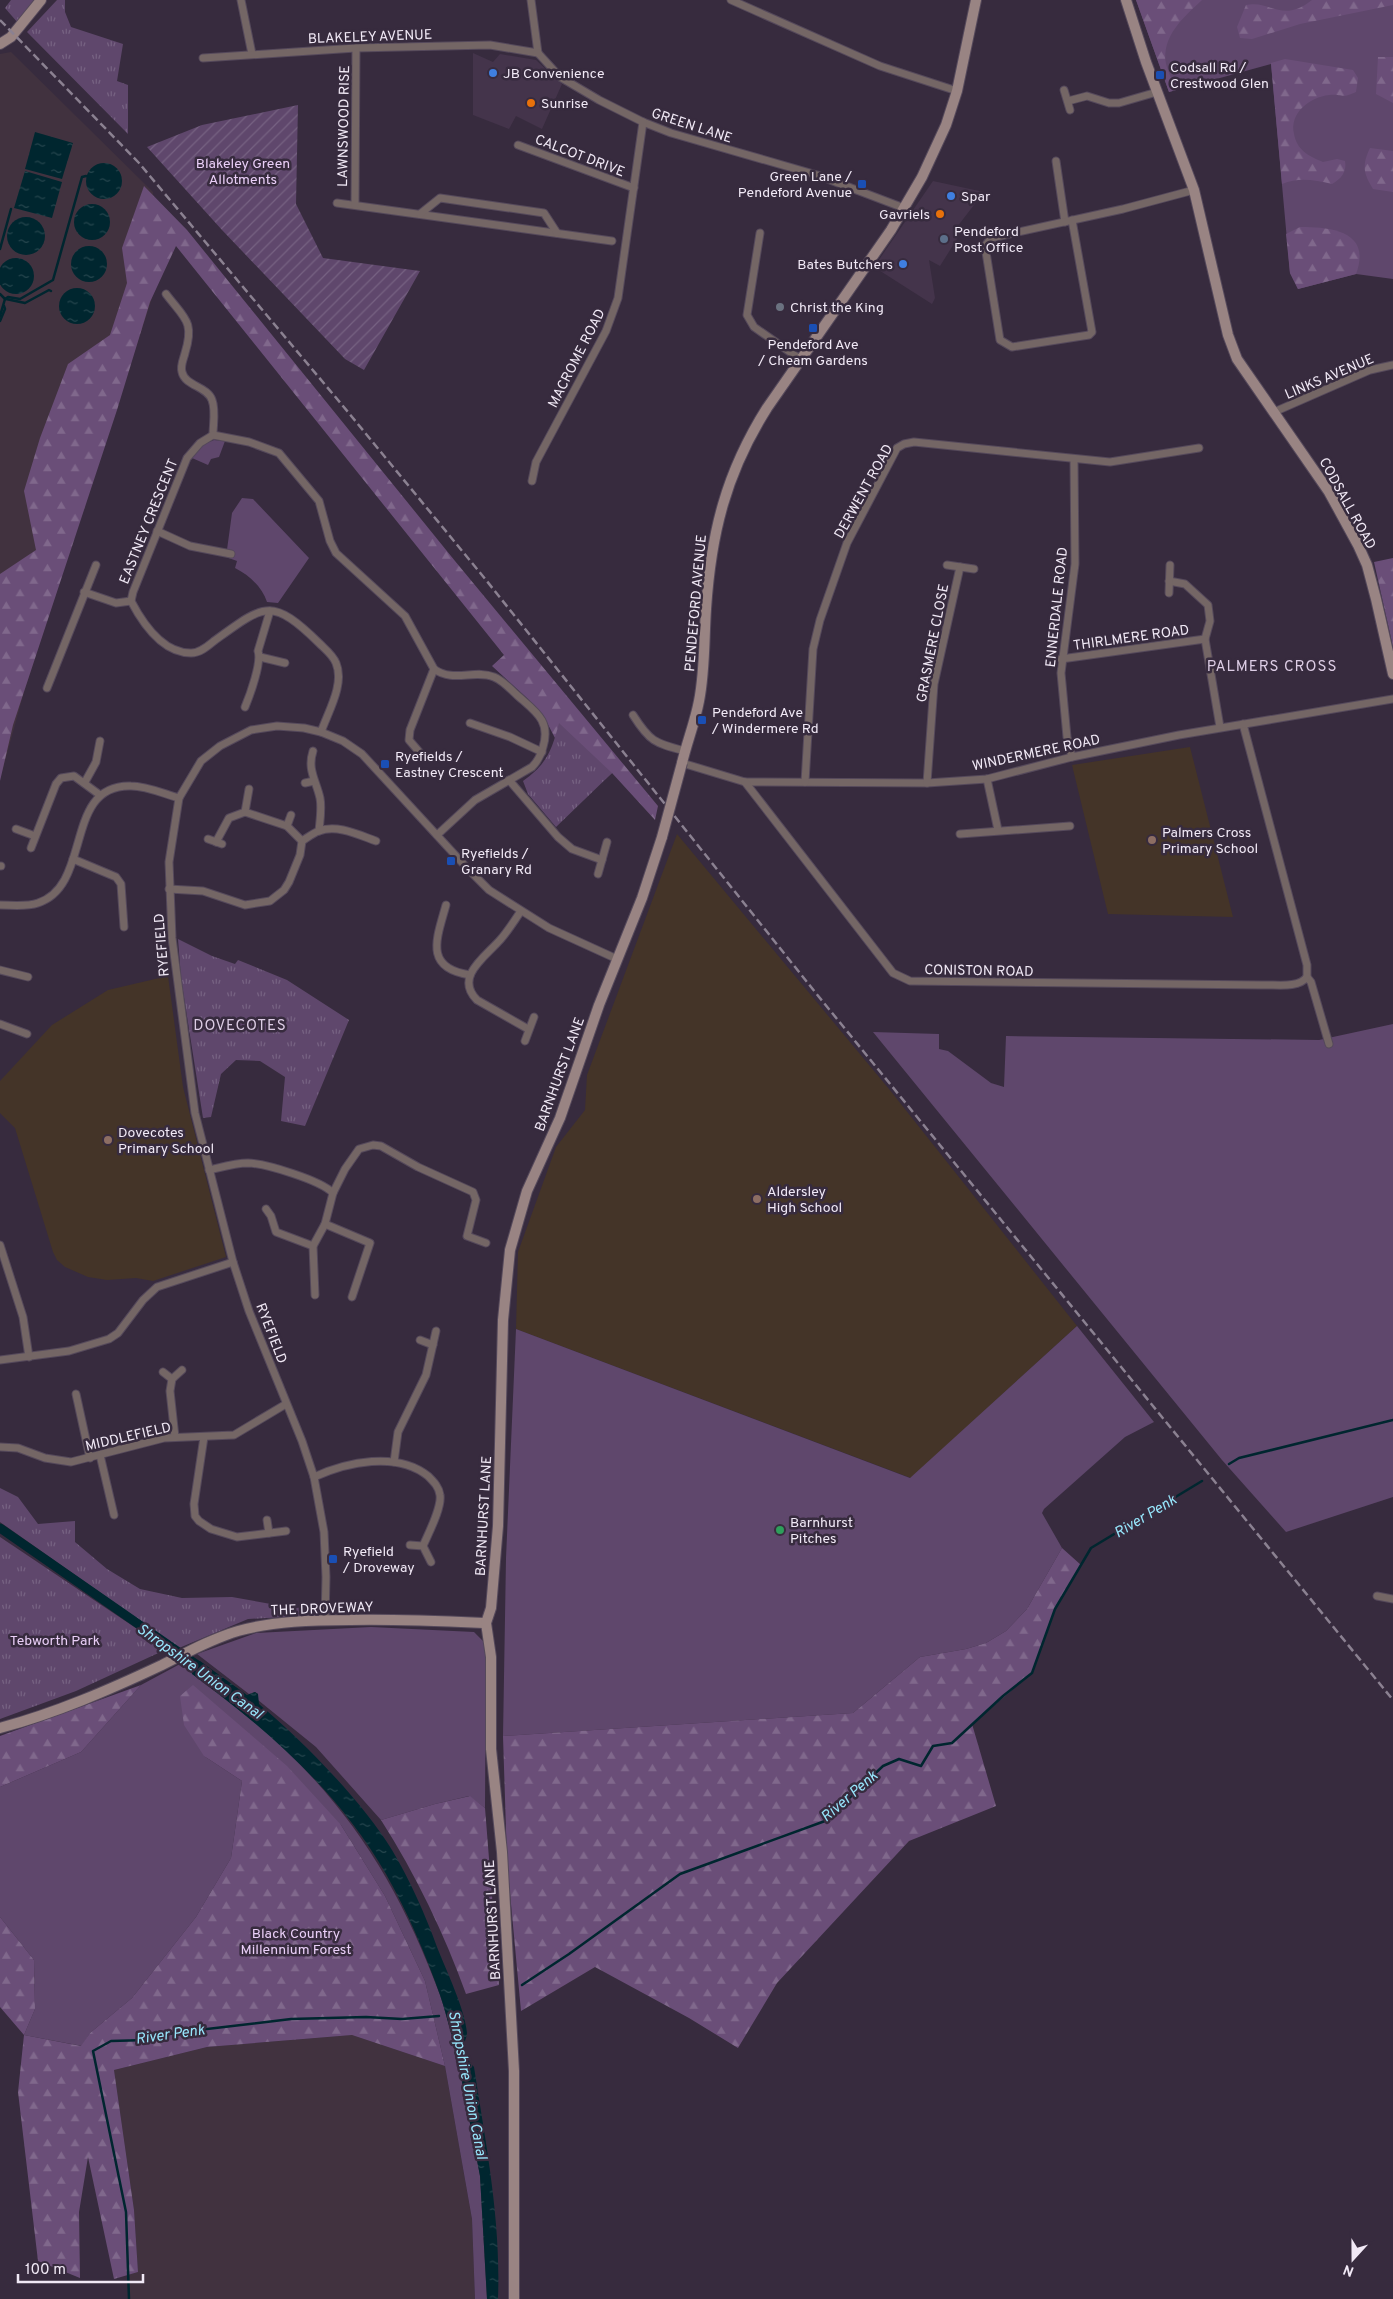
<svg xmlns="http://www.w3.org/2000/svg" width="1393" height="2299" viewBox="0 0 1393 2299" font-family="Overpass,sans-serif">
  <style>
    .built { fill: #44344b }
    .industrial { fill: #41323f }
    .education { fill: #443428 }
    .grass { fill: #5f476c }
    .forest { fill: url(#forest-firs) }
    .park { fill: url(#park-tufts) }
    .garden { fill: url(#garden-furrows) }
    .water { fill: url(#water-ripples) }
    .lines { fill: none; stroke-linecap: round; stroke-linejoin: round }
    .stream { stroke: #00262f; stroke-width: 2.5 }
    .canal { stroke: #00262f; stroke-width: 9 }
    .street-casing { stroke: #55495b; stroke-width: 9 }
    .secondary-casing { stroke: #55495b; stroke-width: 12 }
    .street { stroke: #746665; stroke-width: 7 }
    .secondary { stroke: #998483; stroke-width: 10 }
    .rail { stroke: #8b8191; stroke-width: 2.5; stroke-dasharray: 8 4; stroke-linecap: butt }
    .secondary-bridge-casing { stroke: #55495b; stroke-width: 12; stroke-linecap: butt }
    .secondary-bridge { stroke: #998483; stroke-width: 10 }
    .shop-dot { fill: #3f7fe0; stroke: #372b3e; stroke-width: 2 }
    .transit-dot { fill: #1a4fb4; stroke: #372b3e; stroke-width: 2 }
    .food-dot { fill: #e8710a; stroke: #372b3e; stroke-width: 2 }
    .service-dot { fill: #5c6f8a; stroke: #372b3e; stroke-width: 2 }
    .worship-dot { fill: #6b7280; stroke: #372b3e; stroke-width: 2 }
    .education-dot { fill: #8d6e63; stroke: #372b3e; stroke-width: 2 }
    .leisure-dot { fill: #2e9e5b; stroke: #372b3e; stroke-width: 2 }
    .labels { text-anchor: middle; stroke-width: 5; stroke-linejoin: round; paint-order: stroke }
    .street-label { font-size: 14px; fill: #f1e9f6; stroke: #372b3e }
    .poi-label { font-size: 14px; fill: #f1e9f6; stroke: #372b3e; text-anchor: start }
    .park-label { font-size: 14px; fill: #eacff8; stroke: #372b3e }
    .neighbourhood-label { font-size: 15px; letter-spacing: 1px; fill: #ddcde5; stroke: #372b3e }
    .water-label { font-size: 15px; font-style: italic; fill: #97e6fc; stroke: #372b3e }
  </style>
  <defs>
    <pattern id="forest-firs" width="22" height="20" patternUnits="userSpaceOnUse" patternTransform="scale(1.25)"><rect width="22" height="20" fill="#6a4e78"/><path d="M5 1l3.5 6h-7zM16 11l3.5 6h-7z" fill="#80688c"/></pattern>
    <pattern id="park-tufts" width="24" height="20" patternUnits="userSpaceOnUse" patternTransform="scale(1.25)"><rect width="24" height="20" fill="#5f476c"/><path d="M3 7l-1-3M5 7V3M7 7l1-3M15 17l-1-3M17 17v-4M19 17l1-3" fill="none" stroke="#766282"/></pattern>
    <pattern id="garden-furrows" width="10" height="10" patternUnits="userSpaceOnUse" patternTransform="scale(1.25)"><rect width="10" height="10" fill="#5f476c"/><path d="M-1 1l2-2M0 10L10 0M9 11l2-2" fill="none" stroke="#766282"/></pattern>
    <pattern id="water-ripples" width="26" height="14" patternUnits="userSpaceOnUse" patternTransform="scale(1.25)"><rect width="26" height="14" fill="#00262f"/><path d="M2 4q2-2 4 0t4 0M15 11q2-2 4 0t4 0" fill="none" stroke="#26464e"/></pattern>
  </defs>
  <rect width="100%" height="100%" fill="#372b3e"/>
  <g class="built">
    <path d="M473,53L493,62L500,54L536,60L562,84L542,129L516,116L509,129L473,115Z"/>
    <path d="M933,181L984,192L957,227L962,231L940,266L929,260L935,298L932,304L874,267Z"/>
  </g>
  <g class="industrial">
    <path d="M11,52L153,192V295L24,692L0,779V54Z"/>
    <path d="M352,2035L445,2066L472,2219L475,2299H129L128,2275L138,2272L134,2210L114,2070L207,2047Z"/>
  </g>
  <g class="education">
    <path d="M1190,747L1233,917L1108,914L1072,765Z"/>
    <path d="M677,834L889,1089L1077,1326L911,1478L516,1329L518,1252L556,1147L585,1110L587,1075Z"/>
    <path d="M168,976L183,1087L226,1257L153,1281L136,1278L107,1280L88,1277L65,1267L57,1260L53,1252L15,1128L0,1113V1081L52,1025L108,990Z"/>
  </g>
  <g class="grass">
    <path d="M1136,0H1393V279L1356,274L1298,289L1290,273L1271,64L1169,92Z"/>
    <path d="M214,440L225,441L219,457L211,459L208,465L192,458L202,445Z"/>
    <path d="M242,498L253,499L309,558L278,603L267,602C262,587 249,575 235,568L237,561L226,557L232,513Z"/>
    <path d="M1393,1024V1497L1286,1532L1222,1460L873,1032L939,1034V1049L948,1051L991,1083L1004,1087L1006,1036L1319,1040Z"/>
    <path d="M1077,1326L1154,1422L1125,1437L1044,1509L1042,1513L1062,1548L1027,1609L1006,1631L986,1643L966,1649L920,1657L853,1713L503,1736L506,1558L516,1329L910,1478Z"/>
    <path d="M371,1627L474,1632L486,1644L485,1808L469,1796L435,1804L381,1820L316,1747L258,1700V1694L255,1692L249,1694L197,1654L256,1633Z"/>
    <path d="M180,1664C212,1690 245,1713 275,1740C356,1815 402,1893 440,1995C445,2009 448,2024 453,2039C456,2046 462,2050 461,2059C461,2062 460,2064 459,2066L480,2176L487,2299H475L472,2219L445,2066L425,1981L385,1896L341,1825L204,1756L242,1781L231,1858L196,1917L132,1998L90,2033L82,2046L24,2035L35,2009L34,1960L0,1917V1787L81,1752L141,1685Z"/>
  </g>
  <g class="forest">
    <path d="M1136,0H1202C1184,17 1161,36 1166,64C1168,72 1173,82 1176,90L1169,92Z"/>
    <path d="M1312,0H1393V5L1300,24L1252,39L1240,38L1237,27L1246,5C1271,0 1282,24 1312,0Z"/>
    <path d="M1378,57H1393V103L1376,94Z"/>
    <path d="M1285,59L1353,70L1358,78L1356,92C1341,99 1343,94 1329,95C1310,97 1289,113 1294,134C1297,150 1308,156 1323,162L1337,159L1345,161C1347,172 1341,179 1332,184C1314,180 1299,177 1282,184L1271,63Z"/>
    <path d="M1370,148L1393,151V192L1373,189C1363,173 1362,165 1370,148Z"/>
    <path d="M144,186L187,230L455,561L658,806L655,820L612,773L601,783L555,738L543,715L527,698L492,666L504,655L176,246L150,302L117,410L13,725L0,781V574L36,550L24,491L40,438L68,364L110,335L127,283L122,248Z"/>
    <path d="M1300,227C1331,227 1372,231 1356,274L1298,289L1290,273L1286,234Z"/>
    <path d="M1393,558V647L1374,562Z"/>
    <path d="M1062,1548L1081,1565L1055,1609L1032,1673L972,1724L996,1806L909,1841L777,1983L738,2048L689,2018L595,1967L521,2011L507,1861L503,1736L853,1713L920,1657L966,1649L986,1643L1006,1631L1027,1609Z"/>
    <path d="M141,1685L81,1752L0,1787V1736Z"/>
    <path d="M193,1685L287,1766L341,1825L385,1896L425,1981L445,2066L352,2035L207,2047L114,2070L134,2210L138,2272L114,2279L88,2157L79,2212L80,2278L38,2261L18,2092L24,2035L0,2007V1917L34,1960L35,2009L24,2035L81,2046L90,2033L132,1998L196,1917L231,1858L242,1781L204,1756L184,1725L180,1696Z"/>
    <path d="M470,1796L485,1808L499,1985L466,1994C444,1933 416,1875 381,1820L435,1804Z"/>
  </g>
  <g class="park">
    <path d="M11,0H35L18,23L5,8Z"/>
    <path d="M57,0H65V12L71,27L123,44L117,81L128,85V134L27,32Z"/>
    <path d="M559,723L612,773L556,827L528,794L523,781C547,764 552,750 559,723Z"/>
    <path d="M178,939L212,956L235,964L238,960L287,980L349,1020L305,1126L281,1121L285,1077L260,1061L236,1060L221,1074L211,1117L203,1118L181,978Z"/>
    <path d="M0,1488L18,1497L38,1524L75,1521V1542L107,1569L140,1589L182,1598L232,1597L293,1608L318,1607L314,1613L301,1616L248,1619L179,1648L0,1522Z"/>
    <path d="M0,1537L167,1649L76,1691L0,1719Z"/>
  </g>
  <path class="garden" d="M298,105L296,204L323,258L420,271L364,370L345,359L222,230L147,147L202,125Z"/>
  <g class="water">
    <path d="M35,132L73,143L62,179L25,169Z"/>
    <circle cx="104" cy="181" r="18"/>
    <path d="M25,171L62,182L52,218L14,208Z"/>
    <circle cx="92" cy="222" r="18"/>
    <circle cx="26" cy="236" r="19"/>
    <circle cx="89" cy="264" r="18"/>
    <circle cx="16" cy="276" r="18"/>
    <circle cx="77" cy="306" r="18"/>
    <path d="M200,1661L247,1695L255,1692L258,1694L259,1704C303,1741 362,1801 392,1850C410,1880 425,1914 437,1947C446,1970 465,2009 467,2033C467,2037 465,2040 464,2044C462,2054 468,2060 474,2067C486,2145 501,2220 498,2299H487L480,2176L459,2066C460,2064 461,2061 461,2059C462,2050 456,2046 453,2038C448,2024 445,2009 440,1995C425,1953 408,1913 386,1874C339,1792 267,1729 192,1674L194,1662Z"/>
  </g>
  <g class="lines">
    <g class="stream">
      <path d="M0,249L11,209"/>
      <path d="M0,294L5,299L0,316"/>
      <path d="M5,299L8,297L20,299L53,280L82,177L86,176"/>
      <path d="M6,299L25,303L49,290L51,291"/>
      <path d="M0,321L5,309L4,306"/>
      <path d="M1229,1464L1239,1458L1393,1420"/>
      <path d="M522,1985L569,1954L680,1874L825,1821L883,1766L899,1759L921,1766L933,1746L952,1743L1003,1696L1032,1673L1055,1609L1091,1548L1202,1481"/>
      <path d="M129,2299L126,2212L93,2051L111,2041L147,2040L173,2033L291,2019L366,2017L402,2019L439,2016"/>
    </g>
    <path class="canal" d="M0,1528L203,1669"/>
    <defs>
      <g id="street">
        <path d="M241,0L252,54"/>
        <path d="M531,0L538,53L560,77L599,100L643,122L671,133L817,175L904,208"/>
        <path d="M731,0L880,66L957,91"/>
        <path d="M203,58L356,48L490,45L538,53"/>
        <path d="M1064,90L1070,110"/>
        <path d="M1068,101L1087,96L1109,103H1119L1157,92"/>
        <path d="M518,145L634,188"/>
        <path d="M1056,161L1065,222"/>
        <path d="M337,203L612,241"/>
        <path d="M355,205L356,48"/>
        <path d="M420,214L440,198L544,213L557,233"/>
        <path d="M1072,220L1092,332L1089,335L1012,347L1000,340L985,246L991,238L1123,209L1194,190"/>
        <path d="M760,233L747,315L754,327L800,359"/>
        <path d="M166,294C184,318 195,321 185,353C184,358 180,365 182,372C185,386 207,386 212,400C216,410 213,425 213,435"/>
        <path d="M1274,412L1370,370L1393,365"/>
        <path d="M532,481L536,462L606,331L618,298L643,122"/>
        <path d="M157,531L190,546L231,554"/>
        <path d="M947,565L974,569"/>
        <path d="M1169,581L1185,584L1208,605L1210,621L1205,639L1220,727"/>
        <path d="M84,592L116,603L131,601"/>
        <path d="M1169,593L1170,565"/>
        <path d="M260,657L285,663"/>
        <path d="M1061,659L1205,639"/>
        <path d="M47,688L96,565"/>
        <path d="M245,707C250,695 262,662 258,651L270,611"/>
        <path d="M633,715C650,742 655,743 685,751"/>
        <path d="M470,723L510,737L542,752"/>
        <path d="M1243,724L1307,965V977L1311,982L1329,1044"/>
        <path d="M321,732C328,712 345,684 336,663C333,655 325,649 319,643C271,596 264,605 214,641C208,646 200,653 191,653C163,653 143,624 131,601L133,592L187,458L200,443L213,435L249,442L279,453L319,501L330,541L336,553L405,616L434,669C453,683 475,669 494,677C504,681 511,690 518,696C536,712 551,721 543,747C541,755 538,761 532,767L475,800L437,835"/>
        <path d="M313,751C307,770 316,780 320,798C322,808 320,820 319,831"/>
        <path d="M421,754L409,740L410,730L434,669"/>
        <path d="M1072,757L1067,737L1061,673L1075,564L1074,459"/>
        <path d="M682,763L745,782L927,783L987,779L1072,757L1179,735L1393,699"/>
        <path d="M987,779L998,830"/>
        <path d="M509,780L558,837L572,849L602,860"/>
        <path d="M85,782L96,762L100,741"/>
        <path d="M745,782L893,973L910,981L1261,985C1274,984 1298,989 1307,977"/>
        <path d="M805,782L813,649L820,620L847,543L897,448L904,444L914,442L1110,462L1199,448"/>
        <path d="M305,783L314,781"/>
        <path d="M927,783L934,684L960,567"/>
        <path d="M287,826L291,815"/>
        <path d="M16,829L35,836"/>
        <path d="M960,834L1070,826"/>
        <path d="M208,839L222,844"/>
        <path d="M302,841C307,838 313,833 319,831C337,824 359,835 376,841"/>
        <path d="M216,842L229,818L245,812L249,789"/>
        <path d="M31,848L56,784L61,778L74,776L100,795"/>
        <path d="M73,859L116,877L121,884L124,927"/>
        <path d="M0,866H1"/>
        <path d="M598,874L607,842"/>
        <path d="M169,889L203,891L245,905L270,901L284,890L289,882L300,855L302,841L287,826L245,812"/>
        <path d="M0,905C12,905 26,907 38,903C93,885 63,784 131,786C147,786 164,794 179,798"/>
        <path d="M446,905C437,938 423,968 470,975"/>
        <path d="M521,911C514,921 508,931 500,940C485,957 454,977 477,1000L528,1029"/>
        <path d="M0,970L28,977"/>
        <path d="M0,1024L27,1034"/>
        <path d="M525,1041L534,1017"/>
        <path d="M209,1170C222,1167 236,1163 248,1163C267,1164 320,1180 333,1193"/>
        <path d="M266,1209L271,1216L276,1232L313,1246"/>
        <path d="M325,1224L370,1243L352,1297"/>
        <path d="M0,1245L23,1317L29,1357"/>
        <path d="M315,1295L313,1246L325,1224L333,1193L345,1169L359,1149L373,1145L381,1146L418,1167L473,1192L476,1200L467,1236L486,1243"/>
        <path d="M420,1340L433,1345"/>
        <path d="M0,1360L69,1351L109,1339L118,1333L143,1300L157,1287L233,1262"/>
        <path d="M163,1372L172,1379L182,1370"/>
        <path d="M172,1379L170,1391L175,1437"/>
        <path d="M76,1394L90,1458"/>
        <path d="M204,1437L194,1504L195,1516L199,1521L211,1529L237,1537L286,1531"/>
        <path d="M0,1447L18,1448L45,1458L71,1462L164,1438L234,1435L286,1404"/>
        <path d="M100,1455L114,1515"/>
        <path d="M394,1462L398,1432L426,1375L436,1331"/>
        <path d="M314,1477C347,1462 397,1451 428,1476C434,1482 439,1487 440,1495C442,1508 428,1534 423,1546"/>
        <path d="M267,1520L269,1533"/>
        <path d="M410,1545L423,1546L431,1562"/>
        <path d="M1377,1596L1393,1599"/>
        <path d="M325,1620L326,1577L324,1532L314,1477L302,1441L249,1311L233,1262L195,1113L172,938L169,862L179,798L201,761L220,746L251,730L277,726L304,728L321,732L343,741L362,754L468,869L489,890L549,928L617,959"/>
      </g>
      <g id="secondary">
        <path d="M1126,0L1146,62L1194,190L1228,335L1237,359L1329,492L1358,545L1367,565L1376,599L1393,674"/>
        <path d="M0,44L11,37L41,0"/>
        <path d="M682,763C687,742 695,722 699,701C705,671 704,639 706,609C711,533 726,473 767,408L891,230L922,177L946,125L957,91L976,0"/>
        <path d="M0,1728C56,1713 109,1690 162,1665C186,1653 211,1639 238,1631C275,1621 312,1620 350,1620C395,1619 440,1621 486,1623"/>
        <path d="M514,2299V2071L502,1852L491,1749V1657L486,1623L491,1608L498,1526L503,1320L510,1250L527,1191L560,1118L599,1005L642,898L662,837"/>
      </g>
    </defs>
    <use href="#street" class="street-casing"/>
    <use href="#secondary" class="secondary-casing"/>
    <use href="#street" class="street"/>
    <use href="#secondary" class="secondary"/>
    <path class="rail" d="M0,20L139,163L348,412L486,580L815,992L1393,1700"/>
    <defs>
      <path id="secondary-bridge" d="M662,837L682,763"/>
    </defs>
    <use href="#secondary-bridge" class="secondary-bridge-casing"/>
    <use href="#secondary-bridge" class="secondary-bridge"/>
  </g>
  <g class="shop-dot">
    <circle cx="493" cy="73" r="5"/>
    <circle cx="951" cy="196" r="5"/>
    <circle cx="903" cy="264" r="5"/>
  </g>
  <g class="transit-dot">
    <rect x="1155" y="70" width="10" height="10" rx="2.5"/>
    <rect x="857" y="179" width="10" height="10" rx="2.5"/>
    <rect x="808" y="323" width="10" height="10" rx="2.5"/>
    <rect x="697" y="715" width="10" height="10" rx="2.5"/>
    <rect x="380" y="759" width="10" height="10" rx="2.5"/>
    <rect x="446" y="856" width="10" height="10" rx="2.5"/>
    <rect x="328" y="1554" width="10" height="10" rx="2.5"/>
  </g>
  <g class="food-dot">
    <circle cx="531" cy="103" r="5"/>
    <circle cx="940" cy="214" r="5"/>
  </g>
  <circle class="service-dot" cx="944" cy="239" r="5"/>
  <circle class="worship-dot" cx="780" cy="307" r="5"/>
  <g class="education-dot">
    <circle cx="1152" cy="840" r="5"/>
    <circle cx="108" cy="1140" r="5"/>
    <circle cx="757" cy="1199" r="5"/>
  </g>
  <circle class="leisure-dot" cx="780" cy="1530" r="5"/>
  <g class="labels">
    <g class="street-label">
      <text transform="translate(370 36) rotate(-2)" y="5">BLAKELEY AVENUE</text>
      <text transform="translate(692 125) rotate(18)" y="5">GREEN LANE</text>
      <text transform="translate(343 126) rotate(-89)" y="5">LAWNSWOOD RISE</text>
      <text transform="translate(580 155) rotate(21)" y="5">CALCOT DRIVE</text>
      <text transform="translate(576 358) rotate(-63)" y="5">MACROME ROAD</text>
      <text transform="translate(1329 376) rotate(-23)" y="5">LINKS AVENUE</text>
      <text transform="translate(863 491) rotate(-61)" y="5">DERWENT ROAD</text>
      <text transform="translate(1348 503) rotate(61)" y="5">CODSALL ROAD</text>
      <text transform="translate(148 521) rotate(-68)" y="5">EASTNEY CRESCENT</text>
      <text transform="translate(695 603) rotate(-85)" y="5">PENDEFORD AVENUE</text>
      <text transform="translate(1056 607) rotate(-84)" y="5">ENNERDALE ROAD</text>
      <text transform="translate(1131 637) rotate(-8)" y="5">THIRLMERE ROAD</text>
      <text transform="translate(932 643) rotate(-79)" y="5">GRASMERE CLOSE</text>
      <text transform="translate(1036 752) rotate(-12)" y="5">WINDERMERE ROAD</text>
      <text transform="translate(161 945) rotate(-95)" y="5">RYEFIELD</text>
      <text transform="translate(979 970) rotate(1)" y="5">CONISTON ROAD</text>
      <text transform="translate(559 1074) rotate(-70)" y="5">BARNHURST LANE</text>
      <text transform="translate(272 1333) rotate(69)" y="5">RYEFIELD</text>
      <text transform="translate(128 1436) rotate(-13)" y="5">MIDDLEFIELD</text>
      <text transform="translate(483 1516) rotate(-87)" y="5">BARNHURST LANE</text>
      <text transform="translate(322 1608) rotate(-2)" y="5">THE DROVEWAY</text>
      <text transform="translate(492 1920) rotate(-93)" y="5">BARNHURST LANE</text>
    </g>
    <g class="poi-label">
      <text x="1170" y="72">Codsall Rd /<tspan x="1170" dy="16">Crestwood Glen</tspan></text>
      <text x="503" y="78">JB Convenience</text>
      <text x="541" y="108">Sunrise</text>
      <text x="852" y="181" text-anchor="end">Green Lane /<tspan x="852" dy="16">Pendeford Avenue</tspan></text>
      <text x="961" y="201">Spar</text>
      <text x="930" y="219" text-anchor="end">Gavriels</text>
      <text x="954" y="236">Pendeford<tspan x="954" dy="16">Post Office</tspan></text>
      <text x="893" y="269" text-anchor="end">Bates Butchers</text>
      <text x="790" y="312">Christ the King</text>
      <text x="813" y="349" text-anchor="middle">Pendeford Ave<tspan x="813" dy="16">/ Cheam Gardens</tspan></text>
      <text x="712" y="717">Pendeford Ave<tspan x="712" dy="16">/ Windermere Rd</tspan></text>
      <text x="395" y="761">Ryefields /<tspan x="395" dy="16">Eastney Crescent</tspan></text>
      <text x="1162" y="837">Palmers Cross<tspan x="1162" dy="16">Primary School</tspan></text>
      <text x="461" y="858">Ryefields /<tspan x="461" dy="16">Granary Rd</tspan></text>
      <text x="118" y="1137">Dovecotes<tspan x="118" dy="16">Primary School</tspan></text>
      <text x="767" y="1196">Aldersley<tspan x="767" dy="16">High School</tspan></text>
      <text x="790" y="1527">Barnhurst<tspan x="790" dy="16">Pitches</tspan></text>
      <text x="343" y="1556">Ryefield<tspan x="343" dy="16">/ Droveway</tspan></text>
    </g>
    <g class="park-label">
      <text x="243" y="168">Blakeley Green<tspan x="243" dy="16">Allotments</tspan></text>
      <text x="55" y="1645">Tebworth Park</text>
      <text x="296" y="1938">Black Country<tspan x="296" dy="16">Millennium Forest</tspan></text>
    </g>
    <g class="neighbourhood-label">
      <text x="1272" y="671">PALMERS CROSS</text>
      <text x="240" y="1030">DOVECOTES</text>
    </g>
    <g class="water-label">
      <text transform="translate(1145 1516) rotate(-31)" y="5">River Penk</text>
      <text transform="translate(200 1671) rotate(36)" y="5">Shropshire Union Canal</text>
      <text transform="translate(849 1796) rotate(-41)" y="5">River Penk</text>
      <text transform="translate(170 2034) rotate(-8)" y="5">River Penk</text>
      <text transform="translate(468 2085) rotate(79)" y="5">Shropshire Union Canal</text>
    </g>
  </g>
  <g transform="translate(1353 2259) rotate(201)" stroke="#372b3e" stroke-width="4" paint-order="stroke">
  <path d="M0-4L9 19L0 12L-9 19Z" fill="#f1e9f6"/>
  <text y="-8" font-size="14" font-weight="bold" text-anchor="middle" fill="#f1e9f6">N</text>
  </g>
  <path d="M18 2274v8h125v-8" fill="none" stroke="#f1e9f6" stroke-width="2.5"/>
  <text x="25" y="2274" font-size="15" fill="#f1e9f6" stroke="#372b3e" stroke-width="4" paint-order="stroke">100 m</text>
</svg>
